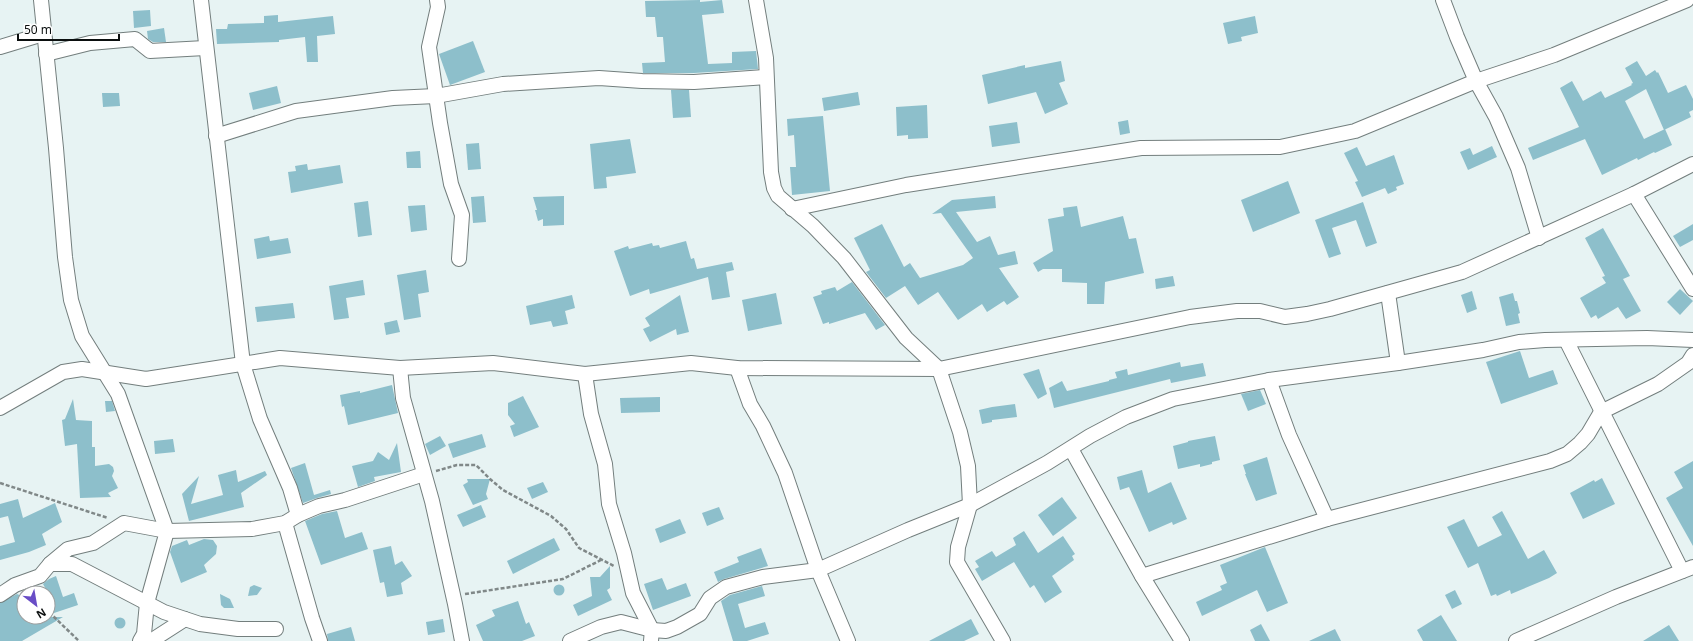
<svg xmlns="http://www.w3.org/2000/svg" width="1693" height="641" viewBox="0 0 1693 641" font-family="'Noto Sans',sans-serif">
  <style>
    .building { fill: #8dbfcb }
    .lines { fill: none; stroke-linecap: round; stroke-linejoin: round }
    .minor-casing { stroke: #737e7d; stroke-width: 16 }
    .path { stroke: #808888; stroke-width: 2.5; stroke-dasharray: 4 2; stroke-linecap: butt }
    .minor { stroke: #fff; stroke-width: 14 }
  </style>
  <rect width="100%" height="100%" fill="#e7f3f3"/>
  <g class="building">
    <path d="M700,0V2L722,0L724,13L702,15L708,64L732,63V52L756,51L758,69L694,73H643L642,63L665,62L663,37H657L655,17H646L645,1Z"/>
    <path d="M150,10L151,26L134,28L133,11Z"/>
    <path d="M278,15V22L333,16L335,34L317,36L318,62H307L305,37L279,40V42L217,44L216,29H227L228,24L264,23V16Z"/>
    <path d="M1255,16L1258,33L1241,37L1242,41L1228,44L1223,23Z"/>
    <path d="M164,28L166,42H153L148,39L147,31Z"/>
    <path d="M473,41L485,72L450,85L439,54Z"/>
    <path d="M1061,61L1065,81L1059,83L1068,104L1045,114L1036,92L988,104L982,75L1025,65V68Z"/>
    <path d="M1637,61L1646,76L1655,70L1657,73L1658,72L1668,93L1686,85L1693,99V110L1689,112L1691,117L1664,130L1646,89L1625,101L1644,139L1665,129L1672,145L1655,153L1654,152L1638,160L1637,158L1602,175L1585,139L1533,160L1528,148L1579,127L1560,88L1572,81L1583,101L1601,91L1605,98L1632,85L1631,84L1633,83L1625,68Z"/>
    <path d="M277,86L281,103L253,110L249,93Z"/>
    <path d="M671,90H689L691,117L673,118Z"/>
    <path d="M858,92L860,105L824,111L822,98Z"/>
    <path d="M102,93H119L120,106L103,107Z"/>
    <path d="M927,105L928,138L908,139V135L897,136L896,107Z"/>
    <path d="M823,116L830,191L792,195L790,167H796L794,135L788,136L787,119Z"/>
    <path d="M1128,120L1130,133L1120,135L1118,122Z"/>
    <path d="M1017,122L1020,143L992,147L989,126Z"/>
    <path d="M630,139L636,173L606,177L607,188L594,189L590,144Z"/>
    <path d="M479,143L481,169L468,170L466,144Z"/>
    <path d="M1492,146L1497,157L1468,170L1460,152L1470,148L1473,155Z"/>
    <path d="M1357,147L1366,166L1394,155L1404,184L1396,187L1397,190L1388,194L1385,188L1362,197L1355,182L1358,181L1344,153Z"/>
    <path d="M420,151L421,168H407L406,152Z"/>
    <path d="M307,164L308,170L340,165L343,183L291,193L288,172L296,171L295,166Z"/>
    <path d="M1288,181L1300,213L1253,232L1241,200Z"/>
    <path d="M484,196L486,222L473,223L471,197Z"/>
    <path d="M564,196V225L543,226V219L538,221L535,210H537L533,197Z"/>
    <path d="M995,196L996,208L956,212L977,242L990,236L998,255L1015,251L1018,264L999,268L1019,297L1007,305L1004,301L987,312L982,304L958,320L938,292L918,305L905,286L886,298L866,272L870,270L854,238L882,224L904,267L910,263L920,278L963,265L973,258L941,213L932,214L952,200Z"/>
    <path d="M368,201L372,235L358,237L354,203Z"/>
    <path d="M1363,202L1377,243L1366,247L1356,220L1332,228L1341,254L1329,258L1315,220Z"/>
    <path d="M425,205L427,230L411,232L408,206Z"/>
    <path d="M1077,206L1081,227L1123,216L1129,239L1136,238L1144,273L1105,282L1104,304H1087V283L1062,282V269H1043L1038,272L1033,263L1053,251L1048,219L1064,216L1063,208Z"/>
    <path d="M1693,224V240L1680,247L1673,236Z"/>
    <path d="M1603,228L1630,276L1623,279L1641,311L1626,319L1618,307L1598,319L1596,315L1591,318L1580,298L1606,283L1602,277L1605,276L1585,238Z"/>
    <path d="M269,236L270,241L288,238L291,253L257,259L254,239Z"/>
    <path d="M686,241L691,259L694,258L697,269L732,262L734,270L726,272L730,297L712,300L708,277L650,294L649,289L630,296L614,251L628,246L629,249L652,243L653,246L659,245L660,248Z"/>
    <path d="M426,270L429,292L418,294L421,317L404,320L397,275Z"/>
    <path d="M1173,276L1175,286L1156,289L1155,279Z"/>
    <path d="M363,280L365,295L346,298L349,318L334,320L329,286Z"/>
    <path d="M852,282L885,325L876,330L865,313L829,324V322L823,324L813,297L822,294L821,291L835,287L837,291Z"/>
    <path d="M1680,289L1693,301L1680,315L1667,302Z"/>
    <path d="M1472,291L1477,309L1467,313L1461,295Z"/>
    <path d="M776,293L782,324L748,331L742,300Z"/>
    <path d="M1513,293L1515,301H1517L1520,313L1518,314L1520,323L1506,326L1499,297Z"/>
    <path d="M572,295L575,308L565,311L568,324L553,327L551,321L530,325L526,306Z"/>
    <path d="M680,295L689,332L677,335L676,329L650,342L643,329L650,326L645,318Z"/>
    <path d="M293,303L295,318L257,322L255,307Z"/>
    <path d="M397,320L400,332L386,335L384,323Z"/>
    <path d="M1520,351L1529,378L1553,370L1558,384L1501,404L1486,362Z"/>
    <path d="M1180,362L1181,367L1203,363L1206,376L1171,383L1170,379L1054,408L1049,388L1062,381L1067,391L1109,381V380L1117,378L1115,372L1127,369L1128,375Z"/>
    <path d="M1039,369L1047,394L1038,399L1023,374Z"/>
    <path d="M392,385L398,413L348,425L344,406L342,407L340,395L360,391V393Z"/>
    <path d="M1260,390L1266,404L1248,411L1241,394Z"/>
    <path d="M523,396L539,427L514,437L510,426L515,424L508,415V403Z"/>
    <path d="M660,397V412L621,413L620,398Z"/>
    <path d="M73,399L76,420L92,421V447H95V466L109,464L113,467L114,471L112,476L118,488L108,493L111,497L80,498L77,444L65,446L62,420L65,419Z"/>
    <path d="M105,401H112L115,411L106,412Z"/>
    <path d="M1015,404L1017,417L992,420V422L982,424L979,410L992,407Z"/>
    <path d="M482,434L486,447L453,458L448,444Z"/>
    <path d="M440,436L446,446L430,455L425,444Z"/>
    <path d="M1215,436L1220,460L1212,462V464L1200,467V464L1178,469L1173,446L1188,442V441Z"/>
    <path d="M173,439L175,452L155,454L154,441Z"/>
    <path d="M397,443L401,472L374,477L375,481L358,487L352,466L373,461L378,452L389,460Z"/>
    <path d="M1267,457L1277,494L1256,501L1245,474H1246L1243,465Z"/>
    <path d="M1693,461V546L1666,498L1683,488L1674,472Z"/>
    <path d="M305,463L314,495L330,490L331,494L317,498L303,503L291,468Z"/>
    <path d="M236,470L238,482L265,471L267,475L241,493L244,507L189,521L182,494L199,476L191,504L223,495L218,475Z"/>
    <path d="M1142,470L1148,493L1171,482L1187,519L1173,525L1172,522L1149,532L1129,487L1120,490L1117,477Z"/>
    <path d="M1602,478L1615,504L1583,519L1570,493L1594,480L1595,482Z"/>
    <path d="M467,479H490L486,494L488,499L473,505L463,485L468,482Z"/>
    <path d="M543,482L548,492L532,499L527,488Z"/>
    <path d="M1062,497L1077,518L1053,536L1038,515Z"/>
    <path d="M18,499L23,518L55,503L62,522L42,534L46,545L29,552L0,560V546L15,542L8,516L0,518V504Z"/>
    <path d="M481,505L486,517L463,527L457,515Z"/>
    <path d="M719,507L724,519L707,526L702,513Z"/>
    <path d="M337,511L345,538L362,532L368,549L321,565L305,521L322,514Z"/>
    <path d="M1502,511L1528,559L1544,550L1557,573L1549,578L1511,594L1510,590L1497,596L1496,594L1491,596L1478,563L1468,568L1447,527L1464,519L1478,547L1502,535L1492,517Z"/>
    <path d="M680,519L686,533L660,543L655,529Z"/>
    <path d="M1024,531L1038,553L1063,536L1075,554L1072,556L1074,560L1052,576L1062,592L1045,603L1034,585L1030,588L1014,562L982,581L975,569L979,567L975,561L992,551L996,557L1016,545L1013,538Z"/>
    <path d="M554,538L560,550L513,574L507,561Z"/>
    <path d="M204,539L213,540L217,546L216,554L204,565L207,572L181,583L170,552L172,546L187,540L189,545Z"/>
    <path d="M391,546L395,565L402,561L412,576L401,583L403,594L387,597L384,582L380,583L373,550Z"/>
    <path d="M1265,547L1288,603L1267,612L1257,590L1202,616L1196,602L1222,590L1220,586L1227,583L1220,565Z"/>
    <path d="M761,548L768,566L724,579L718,582L714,572L739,562L737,557Z"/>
    <path d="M610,566V588L607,590L612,600L578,616L573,605L592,596L590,577H600Z"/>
    <path d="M56,576L63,597L74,593L78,605L48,615V593L43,584L49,579Z"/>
    <path d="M662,578L667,590L686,583L691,596L653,610L644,584Z"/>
    <circle cx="559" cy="590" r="5.5"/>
    <path d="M254,585L262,588L257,595L248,596L250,587Z"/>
    <path d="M762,586L765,596L738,604L745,628L765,622L769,634L747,641H733L721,601L730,595Z"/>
    <path d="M1455,590L1462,604L1452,609L1445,595Z"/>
    <path d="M17,594L24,597V617H63L22,641H0V603Z"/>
    <path d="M220,594L230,599L234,608H224L221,605Z"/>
    <path d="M518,601L526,624L529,622L535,636L522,641H483L476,625L495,616L492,610Z"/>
    <path d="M1441,615L1457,641H1423L1417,630Z"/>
    <circle cx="120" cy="623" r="5.5"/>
    <path d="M443,619L445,632L428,635L426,622Z"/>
    <path d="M971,619L979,634L964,641H929Z"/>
    <path d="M1261,624L1270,641H1255L1250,630Z"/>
    <path d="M1669,625L1679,641H1643Z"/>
    <path d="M351,627L355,641H328L327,634Z"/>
    <path d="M1335,629L1341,641H1309Z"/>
  </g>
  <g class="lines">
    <defs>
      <g id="minor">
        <path d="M41,0L56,148L65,257L71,300L82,336L118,394L167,531L147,603L144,634L140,641"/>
        <path d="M201,0L243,364L260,419L290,488L298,515"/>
        <path d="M437,0L438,7L429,47L440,123L451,184L462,215L459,259"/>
        <path d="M756,0L766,58L771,172L774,188L778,196L813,226L844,258L906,338L939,369L960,432L968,466L970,505L958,547L957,562L1003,641"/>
        <path d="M1443,0L1457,37L1476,81L1496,117L1518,168L1539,238"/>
        <path d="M0,47L43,34"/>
        <path d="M46,54L90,43L135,39L150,51L205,48"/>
        <path d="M216,136L296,111L393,98L436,96L503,84L599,78L642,81L694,82L766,77"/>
        <path d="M1634,194L1693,289"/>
        <path d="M792,209L906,185L1141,148L1280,147L1355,131L1476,81L1554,55L1687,0"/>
        <path d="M1388,293L1398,363"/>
        <path d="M1566,340L1682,571"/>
        <path d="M400,368L403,398L432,501L455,604L462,641"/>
        <path d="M737,368L750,404L763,426L785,473L818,570L848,641"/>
        <path d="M585,374L591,414L605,464L609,504L624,553L633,593L652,630L651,641"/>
        <path d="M1269,380L1289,435L1327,519"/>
        <path d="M0,408L63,372L82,369L146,379L280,358L400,368L493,363L585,374L691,363L737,368L939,369L1190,317L1237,311H1260L1285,317L1307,314L1330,309L1462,272L1634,194L1693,164"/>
        <path d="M1071,449L1142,576L1182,641"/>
        <path d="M285,523L312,618L320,641"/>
        <path d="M50,564H72L164,612L200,624L238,629H276"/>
        <path d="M1142,576L1327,519L1550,461L1567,454L1580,443L1588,434L1601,412L1658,384L1688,363L1693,355"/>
        <path d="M0,595L15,585L40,576L50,564L68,549L93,543L124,523L167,531L252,529L285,523L298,515L319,506L345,500L424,474"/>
        <path d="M151,641L185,619"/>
        <path d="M570,641L601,627L621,622L652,630L666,631L677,627L700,614L710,598L726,587L763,577L818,570L908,530L970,505L1047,463L1090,436L1126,417L1173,399L1269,380L1398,363L1483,350L1519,342L1545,340L1647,338L1693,340"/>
        <path d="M1516,641L1616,597L1693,567"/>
      </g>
    </defs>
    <use href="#minor" class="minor-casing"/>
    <g class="path">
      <path d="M436,471L457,465H476L490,479L503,490L551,516L566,529L579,548L614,566"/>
      <path d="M0,483L108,518"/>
      <path d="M465,594L563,579L601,560"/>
      <path d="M48,606L52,615L79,641"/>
    </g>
    <use href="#minor" class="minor"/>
  </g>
  <g transform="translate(36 605) rotate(149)"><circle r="19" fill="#ffffff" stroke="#9d9f9f"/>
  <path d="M0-3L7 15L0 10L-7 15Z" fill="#694dc6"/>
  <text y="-6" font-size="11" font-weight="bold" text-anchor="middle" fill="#0b0f0f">N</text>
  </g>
  <path d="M18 34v6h101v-6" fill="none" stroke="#0b0f0f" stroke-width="2"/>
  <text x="24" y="34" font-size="12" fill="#0b0f0f" stroke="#ffffff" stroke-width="3" paint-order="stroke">50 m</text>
</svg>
